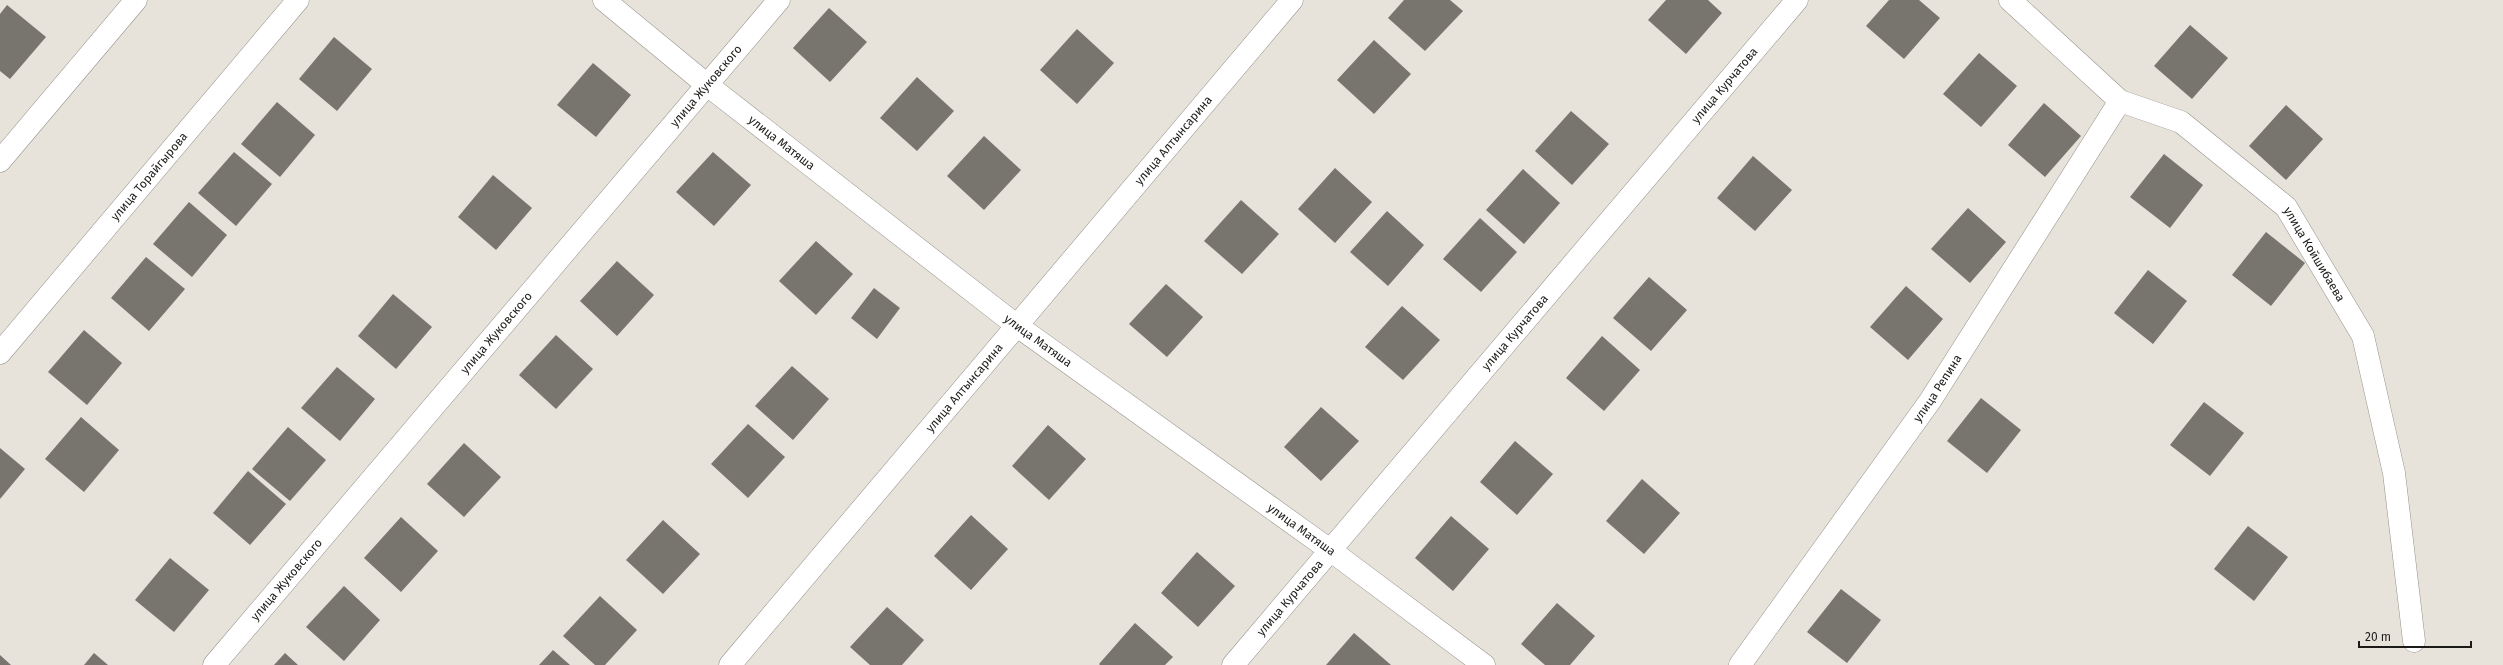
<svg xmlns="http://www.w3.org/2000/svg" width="2503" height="665" viewBox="0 0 2503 665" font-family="'Fira Sans',sans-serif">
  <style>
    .building { fill: #78746e }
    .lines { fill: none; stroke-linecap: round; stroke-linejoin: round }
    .minor-casing { stroke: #96928b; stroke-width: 23 }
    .minor { stroke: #fff; stroke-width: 22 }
    .labels { text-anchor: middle; stroke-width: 3; stroke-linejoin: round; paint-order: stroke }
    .street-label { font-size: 12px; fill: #1c1b18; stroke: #e7e3db }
  </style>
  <rect width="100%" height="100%" fill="#e7e3db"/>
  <g class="building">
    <path d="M1404,0H1450L1463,11L1425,51L1388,18Z"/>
    <path d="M1666,0H1708L1722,13L1686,54L1648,20Z"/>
    <path d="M1889,0H1919L1940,18L1904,59L1866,26Z"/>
    <path d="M7,5L46,37L10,79L0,71V14Z"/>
    <path d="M829,8L867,42L830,82L793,48Z"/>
    <path d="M2190,25L2228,58L2192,99L2154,66Z"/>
    <path d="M1077,29L1114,63L1077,104L1040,70Z"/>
    <path d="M334,37L372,69L337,111L299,79Z"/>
    <path d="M1374,40L1411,74L1374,114L1337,80Z"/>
    <path d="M1979,53L2017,86L1981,127L1943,94Z"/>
    <path d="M593,63L631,95L596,137L557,105Z"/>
    <path d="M917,77L954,111L917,151L880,118Z"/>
    <path d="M277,102L315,135L280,177L241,144Z"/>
    <path d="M2044,103L2081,136L2045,177L2008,145Z"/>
    <path d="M2286,105L2323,139L2286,180L2249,146Z"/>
    <path d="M1571,111L1609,144L1572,185L1535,151Z"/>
    <path d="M984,136L1021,170L984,210L947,176Z"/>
    <path d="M234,152L272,184L236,226L198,193Z"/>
    <path d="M713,152L751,185L714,226L676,192Z"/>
    <path d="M2164,154L2203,185L2170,228L2130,197Z"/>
    <path d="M1753,156L1792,190L1755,231L1717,198Z"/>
    <path d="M1335,168L1372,202L1335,243L1298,209Z"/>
    <path d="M1523,169L1560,203L1524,244L1486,210Z"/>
    <path d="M493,175L532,208L496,250L458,217Z"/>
    <path d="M1241,200L1279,234L1242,274L1204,241Z"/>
    <path d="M189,202L227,235L192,277L153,244Z"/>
    <path d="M1968,208L2006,242L1970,283L1931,249Z"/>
    <path d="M1387,211L1424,245L1388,286L1350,252Z"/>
    <path d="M1480,218L1517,252L1481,292L1443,259Z"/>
    <path d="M2266,232L2305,263L2271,306L2232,275Z"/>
    <path d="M816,241L853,274L816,315L779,281Z"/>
    <path d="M146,257L185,289L149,331L111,298Z"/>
    <path d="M617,261L654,295L617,336L580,301Z"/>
    <path d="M2148,270L2187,301L2153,344L2114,313Z"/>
    <path d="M1649,277L1687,310L1651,351L1613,318Z"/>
    <path d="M1166,284L1203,317L1167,357L1129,324Z"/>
    <path d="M1906,286L1943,319L1908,360L1870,327Z"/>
    <path d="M874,288L900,308L877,339L851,318Z"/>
    <path d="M393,294L432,327L396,369L358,336Z"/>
    <path d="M1402,306L1440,340L1403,380L1365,347Z"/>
    <path d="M84,330L122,363L87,405L48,372Z"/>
    <path d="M556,335L593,369L556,409L519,375Z"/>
    <path d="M1602,336L1640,370L1604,411L1566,378Z"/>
    <path d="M792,366L829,399L793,440L755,406Z"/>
    <path d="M337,367L375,399L340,441L301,408Z"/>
    <path d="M1981,398L2021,430L1987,473L1947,441Z"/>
    <path d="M2204,402L2244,433L2210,476L2170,445Z"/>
    <path d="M1321,407L1359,441L1321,481L1284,447Z"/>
    <path d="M81,417L119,450L84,492L45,459Z"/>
    <path d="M748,424L785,457L748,498L711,464Z"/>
    <path d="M1048,425L1086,459L1049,500L1012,466Z"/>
    <path d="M288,427L326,460L290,501L252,469Z"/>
    <path d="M1515,441L1553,474L1517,515L1480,482Z"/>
    <path d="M464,443L501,477L464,517L427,484Z"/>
    <path d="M0,448L25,469L0,499Z"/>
    <path d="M248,471L286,504L250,545L213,513Z"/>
    <path d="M1642,479L1680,513L1644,554L1606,521Z"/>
    <path d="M971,515L1008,549L971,590L934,556Z"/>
    <path d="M1451,516L1489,549L1453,591L1415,558Z"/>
    <path d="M401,517L438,551L401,592L364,558Z"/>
    <path d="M663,520L700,554L663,594L626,560Z"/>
    <path d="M2248,526L2288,557L2254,601L2214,569Z"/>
    <path d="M1197,552L1235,586L1198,627L1161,593Z"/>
    <path d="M170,558L209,590L174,632L135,600Z"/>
    <path d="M344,586L380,620L344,661L306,627Z"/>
    <path d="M1841,589L1881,620L1847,663L1807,632Z"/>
    <path d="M600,596L637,630L605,665H595L563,636Z"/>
    <path d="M1557,603L1595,636L1570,665H1545L1521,644Z"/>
    <path d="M887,607L924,640L902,665H870L850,647Z"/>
    <path d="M1135,623L1173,657L1165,665H1100L1099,664Z"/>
    <path d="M1354,633L1391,665H1326Z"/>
    <path d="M553,650L570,665H539Z"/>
    <path d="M94,653L108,665H84Z"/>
    <path d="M285,653L298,665H274Z"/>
    <path d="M0,655L11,665H0Z"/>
  </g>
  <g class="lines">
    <defs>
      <g id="minor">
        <path id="s1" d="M604,0L706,84L1016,325L1330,550L1484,665"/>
        <path id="s2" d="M2010,0L2120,101L2181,122L2286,207L2363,336L2394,473L2414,641"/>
        <path d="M0,161L136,0"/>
        <path id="s3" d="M0,353L298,0"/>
        <path id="s4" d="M214,665L779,0"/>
        <path id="s5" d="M730,665L1292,0"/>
        <path id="s6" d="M1233,665L1797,0"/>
        <path id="s7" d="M1740,665L1930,401L2120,101"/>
      </g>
    </defs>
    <use href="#minor" class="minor-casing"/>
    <use href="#minor" class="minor"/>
  </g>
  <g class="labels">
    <g class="street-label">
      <text dy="4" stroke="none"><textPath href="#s4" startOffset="760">улица Жуковского</textPath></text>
      <text dy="4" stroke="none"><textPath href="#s6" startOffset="760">улица Курчатова</textPath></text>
      <text dy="4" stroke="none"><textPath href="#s5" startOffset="687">улица Алтынсарина</textPath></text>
      <text dy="4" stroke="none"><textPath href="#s1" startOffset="228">улица Матяша</textPath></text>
      <text dy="4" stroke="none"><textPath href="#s3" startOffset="231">улица Торайгырова</textPath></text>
      <text dy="4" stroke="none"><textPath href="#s2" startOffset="404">улица Койшибаева</textPath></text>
      <text dy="4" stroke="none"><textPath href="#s4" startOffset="436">улица Жуковского</textPath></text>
      <text dy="4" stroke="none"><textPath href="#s6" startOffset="436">улица Курчатова</textPath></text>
      <text dy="4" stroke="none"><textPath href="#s1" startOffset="552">улица Матяша</textPath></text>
      <text dy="4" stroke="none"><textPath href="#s5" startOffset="363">улица Алтынсарина</textPath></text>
      <text dy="4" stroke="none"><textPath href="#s7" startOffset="340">улица Репина</textPath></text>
      <text dy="4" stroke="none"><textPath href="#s1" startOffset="876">улица Матяша</textPath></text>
      <text dy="4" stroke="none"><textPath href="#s4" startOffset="112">улица Жуковского</textPath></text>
      <text dy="4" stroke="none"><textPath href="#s6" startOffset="88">улица Курчатова</textPath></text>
    </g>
  </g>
  <path d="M2359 641v6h112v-6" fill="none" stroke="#1c1b18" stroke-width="2"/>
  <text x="2365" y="641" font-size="12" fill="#1c1b18" stroke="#e7e3db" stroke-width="3" paint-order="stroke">20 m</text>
</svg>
